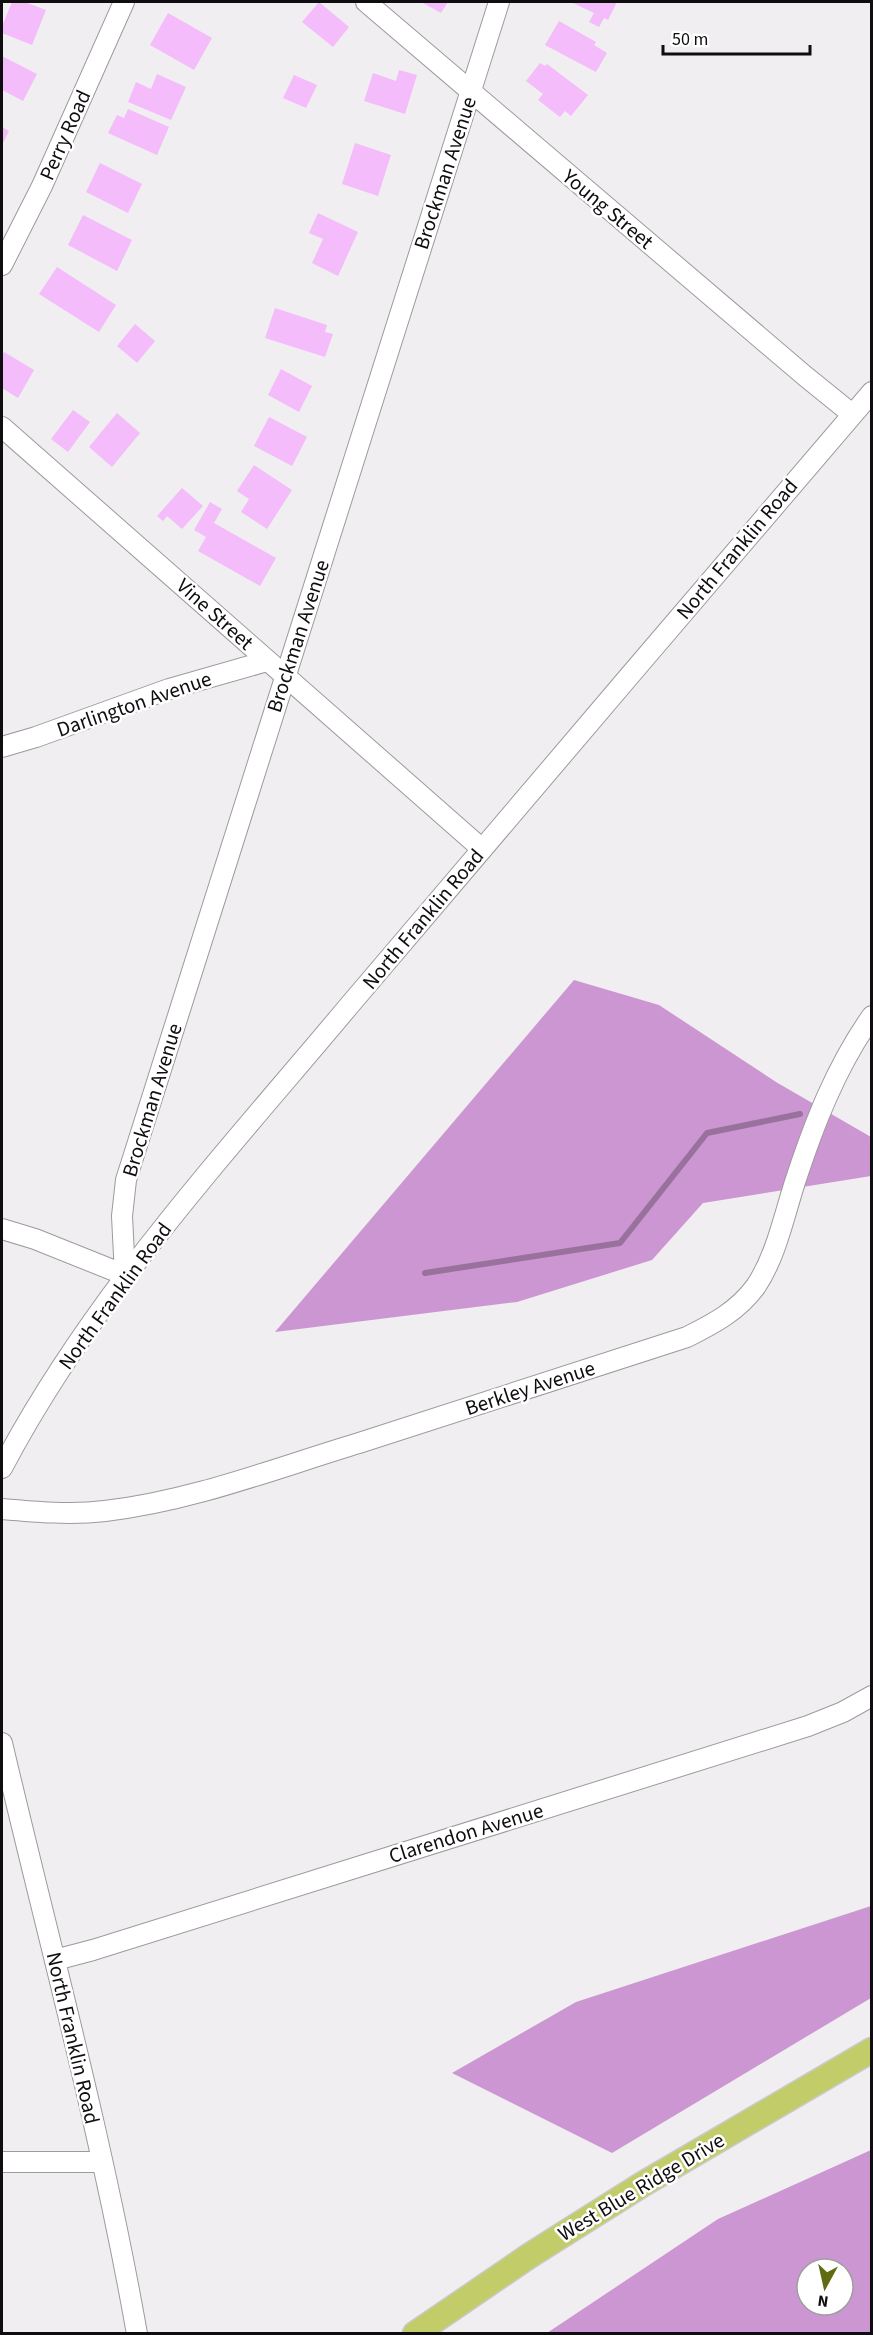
<svg xmlns="http://www.w3.org/2000/svg" width="873" height="2335" viewBox="0 0 873 2335" font-family="'Source Sans 3',sans-serif">
  <style>
    .forest { fill: #cc96d2; fill-rule: evenodd }
    .lines { fill: none; stroke-linecap: round; stroke-linejoin: round }
    .stream { stroke: #98729c; stroke-width: 6 }
    .building { fill: #f4bcfa }
    .minor-casing { stroke: #9d9a9d; stroke-width: 22 }
    .major-casing { stroke: #cacaca; stroke-width: 27 }
    .minor { stroke: #fff; stroke-width: 20 }
    .major { stroke: #c2cd6a; stroke-width: 24 }
    .labels { text-anchor: middle; stroke-width: 5; stroke-linejoin: round; paint-order: stroke }
    .street-label { font-size: 21px; fill: #0f0d0f; stroke: #fff }
  </style>
  <rect width="100%" height="100%" fill="#f1eef1"/>
  <g class="forest">
    <path d="M574,980L659,1005L776,1082L871,1137V1176L703,1203L652,1260L517,1302L275,1332Z"/>
    <path d="M871,1906V1998L612,2153L452,2073L576,2002Z"/>
    <path d="M871,2150V2333H547L718,2219ZM807,2269H843V2305H807Z"/>
  </g>
  <g class="lines">
    <path class="stream" d="M425,1273L620,1243L707,1133L800,1114"/>
  </g>
  <g class="building">
    <path d="M12,2H25L46,10L32,45L2,33V26Z"/>
    <path d="M319,2L349,27L333,47L302,22Z"/>
    <path d="M421,2H448L441,13Z"/>
    <path d="M571,2H617L608,20L604,18L599,27L589,22L594,13Z"/>
    <path d="M168,13L212,38L194,70L150,45Z"/>
    <path d="M559,21L596,42L594,45L607,53L596,72L545,45Z"/>
    <path d="M2,56L37,74L23,101L2,90Z"/>
    <path d="M540,63L545,66L547,64L588,95L571,116L565,111L560,117L538,100L543,94L526,81Z"/>
    <path d="M399,70L417,75L405,114L364,101L373,73L396,81Z"/>
    <path d="M157,74L186,87L171,120L128,102L136,82L151,89Z"/>
    <path d="M294,75L317,85L306,108L283,98Z"/>
    <path d="M128,109L169,127L157,155L108,133L117,115L124,118Z"/>
    <path d="M2,127L9,131L2,145Z"/>
    <path d="M355,143L391,155L378,196L342,184Z"/>
    <path d="M100,163L142,184L128,213L86,192Z"/>
    <path d="M318,213L358,232L338,276L312,263L323,239L309,233Z"/>
    <path d="M83,215L132,240L117,271L68,245Z"/>
    <path d="M57,267L116,305L99,332L39,294Z"/>
    <path d="M275,308L327,325L325,332L333,334L325,357L265,338Z"/>
    <path d="M135,324L155,341L137,363L117,346Z"/>
    <path d="M4,352L34,370L18,398L2,388V356Z"/>
    <path d="M281,369L312,386L299,412L268,395Z"/>
    <path d="M73,410L90,422L68,452L51,439Z"/>
    <path d="M117,413L140,433L112,467L89,447Z"/>
    <path d="M269,417L307,437L292,466L254,446Z"/>
    <path d="M254,465L292,490L267,529L241,512L249,499L237,491Z"/>
    <path d="M182,488L203,506L182,529L167,516L163,521L157,516Z"/>
    <path d="M210,502L222,509L214,523L276,558L260,586L198,551L206,537L194,530Z"/>
  </g>
  <g class="lines">
    <defs>
      <g id="minor">
        <path d="M366,2L805,376L852,414"/>
        <path d="M2,265L42,186L124,2"/>
        <path d="M2,427C162,567 321,709 482,849"/>
        <path d="M2,747L36,737L169,689L267,661"/>
        <path d="M2,1229L35,1239L125,1275L122,1216L126,1180L499,2"/>
        <path d="M2,1468C92,1297 225,1154 348,1007C522,801 697,597 872,392"/>
        <path d="M2,1509C36,1512 71,1515 105,1511C192,1501 276,1468 359,1443C468,1408 577,1373 687,1337C713,1324 738,1311 756,1286C776,1256 784,1216 795,1182C814,1124 836,1067 872,1016"/>
        <path d="M2,1743C48,1939 102,2135 137,2334"/>
        <path d="M55,1960L93,1950L808,1726L843,1712L872,1696"/>
        <path d="M2,2162H102"/>
      </g>
      <path id="major" d="M415,2334L529,2256L643,2184L872,2050"/>
    </defs>
    <use href="#minor" class="minor-casing"/>
    <use href="#major" class="major-casing"/>
    <use href="#minor" class="minor"/>
    <use href="#major" class="major"/>
  </g>
  <g class="labels">
    <g class="street-label">
      <text transform="translate(65 135) rotate(-66)" y="7">Perry Road</text>
      <text transform="translate(445 173) rotate(-72)" y="7">Brockman Avenue</text>
      <text transform="translate(608 209) rotate(40)" y="7">Young Street</text>
      <text transform="translate(737 549) rotate(-50)" y="7">North Franklin Road</text>
      <text transform="translate(215 614) rotate(42)" y="7">Vine Street</text>
      <text transform="translate(298 636) rotate(-72)" y="7">Brockman Avenue</text>
      <text transform="translate(134 704) rotate(-19)" y="7">Darlington Avenue</text>
      <text transform="translate(423 919) rotate(-50)" y="7">North Franklin Road</text>
      <text transform="translate(152 1100) rotate(-73)" y="7">Brockman Avenue</text>
      <text transform="translate(115 1296) rotate(-54)" y="7">North Franklin Road</text>
      <text transform="translate(530 1388) rotate(-18)" y="7">Berkley Avenue</text>
      <text transform="translate(466 1833) rotate(-17)" y="7">Clarendon Avenue</text>
      <text transform="translate(73 2038) rotate(77)" y="7">North Franklin Road</text>
      <text transform="translate(641 2187) rotate(-31)" y="7">West Blue Ridge Drive</text>
    </g>
  </g>
  <rect width="873" height="2335" fill="none" stroke="#0f0d0f" stroke-width="6"/>
  <g transform="translate(825 2287) rotate(188)"><circle r="28" fill="#ffffff" stroke="#9f9e9f" stroke-width="1.5"/>
  <path d="M0-4.5L10 22L0 15L-10 22Z" fill="#606b12"/>
  <text y="-9" font-size="16" font-weight="bold" text-anchor="middle" fill="#0f0d0f">N</text>
  </g>
  <path d="M663 45v9h147v-9" fill="none" stroke="#0f0d0f" stroke-width="3"/>
  <text x="672" y="45" font-size="18" fill="#0f0d0f" stroke="#ffffff" stroke-width="4.5" paint-order="stroke">50 m</text>
</svg>
